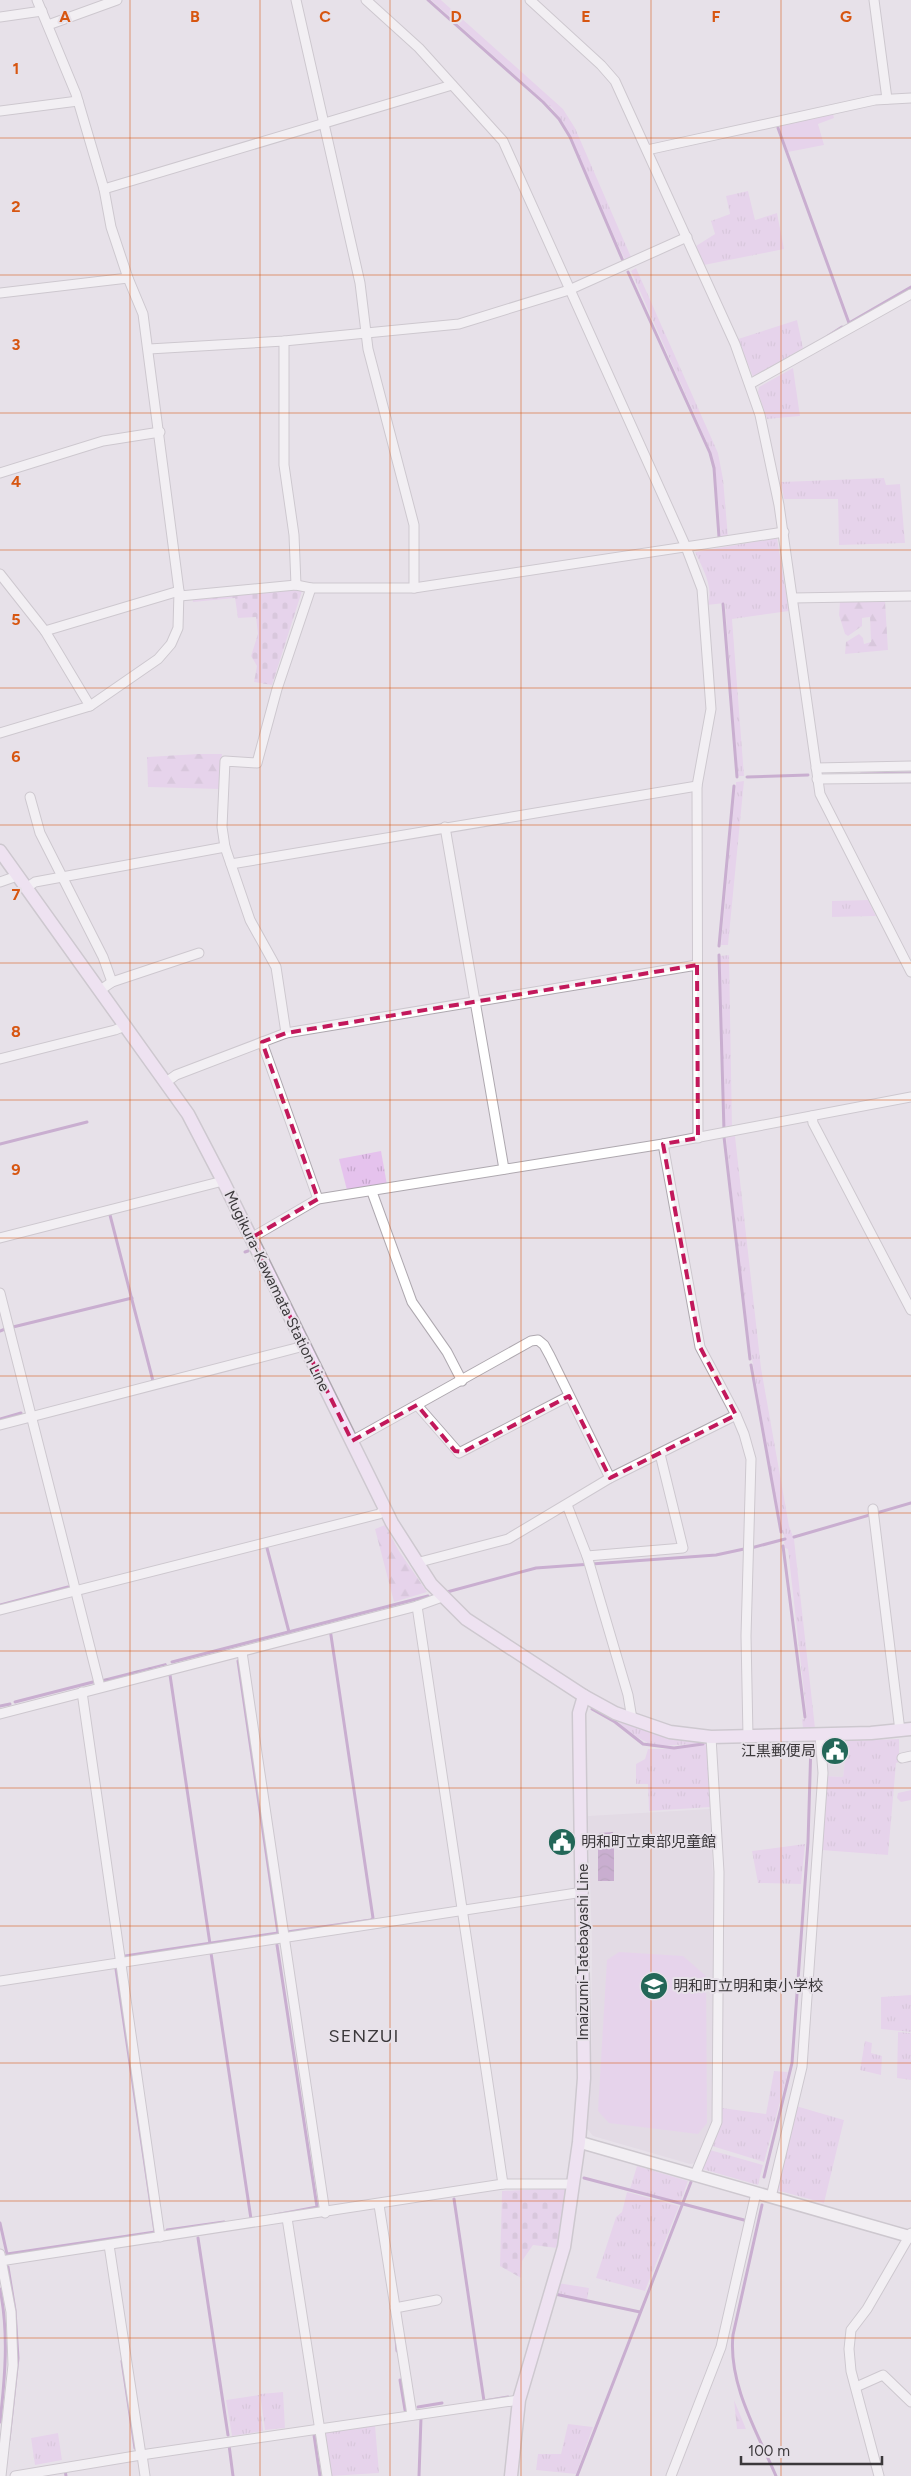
<svg xmlns="http://www.w3.org/2000/svg" width="911" height="2476" viewBox="0 0 911 2476" font-family="Figtree,'Noto Sans JP',sans-serif">
  <style>
    .built { fill: #ded2e1 }
    .grass { fill: url(#grass-tufts) }
    .forest { fill: url(#forest-firs) }
    .cemetery { fill: url(#cemetery-stones) }
    .garden { fill: #e5c2ed }
    .water { fill: url(#water-waves) }
    .lines { fill: none; stroke-linecap: round; stroke-linejoin: round }
    .stream { stroke: #a470b1; stroke-width: 3 }
    .minor-casing { stroke: #aea8af; stroke-width: 11 }
    .tertiary-casing { stroke: #aea8af; stroke-width: 14 }
    .secondary-casing { stroke: #aea8af; stroke-width: 15 }
    .minor { stroke: #fff; stroke-width: 9 }
    .tertiary { stroke: #fff; stroke-width: 11 }
    .secondary { stroke: #f5e3fa; stroke-width: 12 }
    .marked { fill: none; stroke: #c2185b; stroke-width: 4; stroke-dasharray: 10 6; stroke-linejoin: round }
    .grid { fill: none; stroke: #d75611; stroke-width: 1; stroke-opacity: 0.55 }
    .labels { text-anchor: middle; stroke-width: 4; stroke-linejoin: round; paint-order: stroke }
    .street-label { font-size: 15px; fill: #3b383b; stroke: #e7e1e9 }
    .poi-label { font-size: 15px; fill: #3b383b; stroke: #e7e1e9; text-anchor: start }
    .quarter-label { font-size: 18px; letter-spacing: 1px; fill: #3b383b; stroke: #e7e1e9 }
    .grid-label { font-size: 16px; text-anchor: middle; font-weight: bold; fill: #d75611; stroke: #e7e1e9; stroke-width: 4; stroke-linejoin: round; paint-order: stroke }
  </style>
  <defs>
    <pattern id="grass-tufts" width="24" height="20" patternUnits="userSpaceOnUse" patternTransform="scale(1.25)"><rect width="24" height="20" fill="#e5c2ed"/><path d="M3 7l-1-3M5 7V3M7 7l1-3M15 17l-1-3M17 17v-4M19 17l1-3" fill="none" stroke="#c5a7cc"/></pattern>
    <pattern id="forest-firs" width="22" height="20" patternUnits="userSpaceOnUse" patternTransform="scale(1.25)"><rect width="22" height="20" fill="#e5c2ed"/><path d="M5 1l3.5 6h-7zM16 11l3.5 6h-7z" fill="#c5a7cc"/></pattern>
    <pattern id="cemetery-stones" width="16" height="16" patternUnits="userSpaceOnUse" patternTransform="scale(1.25)"><rect width="16" height="16" fill="#e5c2ed"/><path d="M2 7V4a2 2 0 0 1 4 0v3zM10 15v-3a2 2 0 0 1 4 0v3z" fill="#c5a7cc"/></pattern>
    <pattern id="water-waves" width="16" height="10" patternUnits="userSpaceOnUse" patternTransform="scale(1.25)"><rect width="16" height="10" fill="#a470b1"/><path d="M0 5q4-4 8 0t8 0" fill="none" stroke="#875d91"/></pattern>
  </defs>
  <rect width="100%" height="100%" fill="#e7e1e9"/>
  <g class="built">
    <path d="M824,1741H847L843,1777L826,1776Z"/>
    <path d="M710,1809L716,1950L712,2121L695,2163L690,2164L593,2136L586,2127L591,2081L592,1943L588,1816Z"/>
  </g>
  <g class="grass">
    <path d="M431,0H441L563,109L575,128L631,257L625,260L564,124L552,108Z"/>
    <path d="M748,191L755,220L777,213L784,249L704,265L696,246L715,234L711,221L730,214L726,196Z"/>
    <path d="M636,268L718,453L723,479L728,537L721,538L716,477L712,454L631,271Z"/>
    <path d="M797,320L803,348L753,377L738,339Z"/>
    <path d="M793,368L800,416L767,419L758,392L759,387Z"/>
    <path d="M884,478L886,485L900,484L905,543L839,545L838,499H784L781,482Z"/>
    <path d="M777,538L789,611L732,619L744,776H738L725,603L707,605C715,589 702,567 695,552Z"/>
    <path d="M744,781L728,945H721L736,782Z"/>
    <path d="M868,900L876,916L832,917V901Z"/>
    <path d="M729,955L732,1126L725,1127L720,956Z"/>
    <path d="M735,1136L761,1368L789,1526L794,1539L815,1728H803L802,1719L807,1718L788,1549L785,1548L784,1542L786,1540L781,1530L746,1324L726,1137Z"/>
    <path d="M381,1151L387,1185L347,1190L339,1159Z"/>
    <path d="M614,1718L666,1738L707,1743L711,1807L649,1811L648,1784H636V1764L645,1759L648,1749H672L704,1744C654,1744 655,1755 614,1718Z"/>
    <path d="M899,1739V1762L896,1763L888,1855L821,1850L826,1776L843,1777L847,1741Z"/>
    <path d="M911,1790V1800L901,1802L897,1798L898,1793Z"/>
    <path d="M805,1844L801,1884L758,1883L752,1851Z"/>
    <path d="M911,1995V2032L881,2029V1997Z"/>
    <path d="M898,2032L911,2033V2080L897,2078Z"/>
    <path d="M865,2041L872,2043L871,2053L882,2056L881,2075L860,2070Z"/>
    <path d="M774,2071L788,2072L764,2162L712,2146L722,2123V2108L766,2114Z"/>
    <path d="M796,2106L844,2120L824,2203L776,2190Z"/>
    <path d="M710,2150L763,2165L758,2185L702,2169Z"/>
    <path d="M637,2166L688,2181L680,2203L630,2189Z"/>
    <path d="M627,2192L679,2206L645,2291L596,2278L616,2217L622,2212Z"/>
    <path d="M558,2283L589,2288L587,2300L555,2292Z"/>
    <path d="M283,2392L285,2428L265,2430L260,2394Z"/>
    <path d="M259,2395L263,2431L232,2436L226,2400Z"/>
    <path d="M568,2424L593,2427L576,2474L536,2470L538,2454H561Z"/>
    <path d="M375,2425L379,2473L330,2476L324,2435L326,2431Z"/>
    <path d="M58,2433L62,2460L35,2465L31,2438Z"/>
  </g>
  <g class="forest">
    <path d="M840,601H885L888,650L845,654L846,642L859,634L863,638L864,644L871,642L870,617L862,618V626L848,636L845,634L839,615Z"/>
    <path d="M198,754H222L219,789L148,787L147,757Z"/>
    <path d="M385,1525L399,1551L427,1592L394,1602L375,1529Z"/>
    <path d="M734,2400L746,2429H737Z"/>
  </g>
  <g class="cemetery">
    <path d="M284,589L302,591L272,685L254,682L257,666L251,656L258,634L256,617L238,618L235,598L193,602L192,597Z"/>
    <path d="M563,2188L566,2191L563,2222L557,2248L533,2245L522,2261L521,2278L500,2266L502,2191Z"/>
  </g>
  <g class="garden">
    <path d="M833,114L834,118L818,124L824,145L788,152L779,126Z"/>
    <path d="M619,1952L683,1956L706,1976L707,2123L698,2134L609,2123L598,2111L607,1960Z"/>
  </g>
  <g class="water">
    <path d="M166,1663L167,1665L104,1682L103,1679Z"/>
    <path d="M613,1832L614,1840L600,1841L599,1833Z"/>
    <rect x="598" y="1847" width="16" height="34"/>
  </g>
  <g class="lines">
    <g class="stream">
      <path d="M428,0L543,102L559,119L570,137L623,261"/>
      <path d="M778,128L849,323L911,287"/>
      <path d="M628,272L710,453L714,468L719,537"/>
      <path d="M828,336L842,327"/>
      <path d="M723,604L737,777"/>
      <path d="M861,774L911,773"/>
      <path d="M747,777L808,775"/>
      <path d="M719,946L734,786"/>
      <path d="M719,955L724,1131"/>
      <path d="M724,1137L750,1359"/>
      <path d="M0,1144L87,1122"/>
      <path d="M110,1215L153,1381L151,1382"/>
      <path d="M245,1252L248,1251"/>
      <path d="M13,1327L132,1298"/>
      <path d="M0,1331L5,1329"/>
      <path d="M751,1365L781,1532"/>
      <path d="M0,1419L21,1413"/>
      <path d="M794,1537L911,1503"/>
      <path d="M783,1546L805,1717"/>
      <path d="M267,1548L289,1632"/>
      <path d="M751,1548L785,1539"/>
      <path d="M447,1592L536,1568L716,1555L744,1549"/>
      <path d="M0,1605L68,1587"/>
      <path d="M172,1662L428,1596"/>
      <path d="M170,1675L210,1944"/>
      <path d="M15,1702L93,1682"/>
      <path d="M0,1706L10,1704"/>
      <path d="M592,1709L615,1722L643,1744L674,1748L703,1744"/>
      <path d="M287,1932L371,1920L373,1918L329,1622"/>
      <path d="M211,1953L251,2219"/>
      <path d="M125,1956L278,1933L238,1661"/>
      <path d="M764,2177L792,2063L808,1842L811,1743"/>
      <path d="M584,2178L744,2220"/>
      <path d="M454,2199L484,2401L508,2397"/>
      <path d="M762,2205L733,2335C728,2384 757,2432 776,2476"/>
      <path d="M275,2215L317,2207L277,1945"/>
      <path d="M0,2223L7,2254L155,2232L116,1969"/>
      <path d="M167,2230L224,2222"/>
      <path d="M198,2238L228,2435"/>
      <path d="M8,2267L15,2310L18,2358L9,2440"/>
      <path d="M0,2289C9,2333 5,2378 0,2422"/>
      <path d="M555,2294L640,2312"/>
      <path d="M396,2339L397,2351"/>
      <path d="M122,2361L135,2448"/>
      <path d="M400,2380L405,2410"/>
      <path d="M418,2407L442,2403"/>
      <path d="M314,2435L320,2476"/>
      <path d="M229,2445L233,2476"/>
      <path d="M65,2470L66,2476"/>
      <path d="M419,2476L421,2418"/>
      <path d="M577,2476L691,2182"/>
    </g>
    <defs>
      <g id="minor">
        <path d="M296,0L360,283L368,349L414,525V588"/>
        <path d="M366,0L419,48L503,141L686,547L702,589L711,709L697,786L698,1138"/>
        <path d="M530,0L601,65L615,81L735,344L760,415L779,505L820,794L911,972"/>
        <path d="M874,0L887,99"/>
        <path d="M0,17L42,11"/>
        <path d="M48,25L117,0"/>
        <path d="M0,111L78,101"/>
        <path d="M647,150L875,100L911,98"/>
        <path d="M104,189L452,85"/>
        <path d="M0,293L128,278"/>
        <path d="M284,341V465L294,535L296,585"/>
        <path d="M149,349L284,341L459,324L569,290L687,237"/>
        <path d="M750,384L911,294"/>
        <path d="M0,473L103,441L160,432"/>
        <path d="M0,574L45,631L90,706"/>
        <path d="M180,596L296,585L311,588H414L784,532"/>
        <path d="M793,598L911,596"/>
        <path d="M45,631L179,591"/>
        <path d="M0,733L90,706L158,659L171,644L178,628L179,591L143,314L128,278L111,227L104,189L76,94L37,0"/>
        <path d="M816,768L911,766"/>
        <path d="M817,779L911,778"/>
        <path d="M30,797L40,833L103,957L112,982"/>
        <path d="M445,827L504,1169"/>
        <path d="M225,847L222,827L225,761L257,763L277,689L311,588"/>
        <path d="M231,864L697,786"/>
        <path d="M0,882L17,876"/>
        <path d="M26,888L35,882L225,847L250,920L276,967L286,1033"/>
        <path d="M99,991L112,982L199,953"/>
        <path d="M262,1042L318,1199"/>
        <path d="M0,1059L115,1030L125,1026"/>
        <path d="M165,1083L176,1075L286,1033L697,965"/>
        <path d="M812,1116L813,1123L911,1310"/>
        <path d="M663,1144L700,1347L736,1415L744,1434L751,1459L746,1636L748,1736"/>
        <path d="M372,1192L412,1302L447,1352L462,1381"/>
        <path d="M0,1238L223,1181"/>
        <path d="M251,1238L318,1199L663,1144L911,1097"/>
        <path d="M0,1293L100,1687"/>
        <path d="M417,1405L459,1453L569,1396"/>
        <path d="M0,1425L304,1346"/>
        <path d="M352,1441L531,1341L538,1340L544,1345L550,1356L610,1478"/>
        <path d="M567,1505L587,1556L628,1695L632,1719"/>
        <path d="M873,1509L900,1731"/>
        <path d="M587,1556L683,1548L660,1454"/>
        <path d="M416,1563L508,1539L610,1478L736,1415"/>
        <path d="M417,1606L503,2184"/>
        <path d="M0,1610L379,1514L385,1510"/>
        <path d="M242,1652L325,2213"/>
        <path d="M82,1692L160,2237"/>
        <path d="M0,1714L417,1606L442,1597"/>
        <path d="M902,1758L911,1756"/>
        <path d="M0,1981L583,1892"/>
        <path d="M695,2175L717,2122L719,1872L711,1737"/>
        <path d="M771,2197L802,2067L823,1773L820,1735"/>
        <path d="M379,2205L412,2415"/>
        <path d="M287,2218L327,2476"/>
        <path d="M109,2245L141,2455"/>
        <path d="M0,2254L11,2312L13,2365L1,2476"/>
        <path d="M0,2261L503,2184H573"/>
        <path d="M395,2308L437,2300"/>
        <path d="M856,2387L883,2375L911,2402"/>
        <path d="M142,2455L145,2476"/>
        <path d="M15,2476L141,2455L519,2400"/>
        <path d="M671,2476L721,2347L756,2193"/>
        <path d="M879,2476L851,2371L849,2349L851,2330L867,2309L911,2233"/>
      </g>
      <path id="tertiary" d="M579,2142L911,2237"/>
      <g id="secondary">
        <path d="M0,851L188,1114L223,1181L392,1523L431,1584L466,1619L584,1696L615,1713L670,1732L711,1737L871,1733L911,1729"/>
        <path d="M511,2476L519,2400L564,2247L579,2142L584,2078L579,1713L584,1696"/>
      </g>
    </defs>
    <use href="#minor" class="minor-casing"/>
    <use href="#tertiary" class="tertiary-casing"/>
    <use href="#secondary" class="secondary-casing"/>
    <use href="#minor" class="minor"/>
    <use href="#tertiary" class="tertiary"/>
    <use href="#secondary" class="secondary"/>
  </g>
  <path d="M0 0H911V2476H0ZM697,965L698,1138L663,1144L700,1347L736,1415L610,1478L569,1396L463,1452L455,1451L417,1405L352,1441L251,1238L318,1199L262,1042L286,1033Z" fill="#e7e1e9" fill-opacity=".55" fill-rule="evenodd"/>
  <path class="marked" d="M697,965L698,1138L663,1144L700,1347L736,1415L610,1478L569,1396L463,1452L455,1451L417,1405L352,1441L251,1238L318,1199L262,1042L286,1033Z"/>
  <path class="grid" d="M130,0V2476M260,0V2476M390,0V2476M521,0V2476M651,0V2476M781,0V2476M0,138H911M0,275H911M0,413H911M0,550H911M0,688H911M0,825H911M0,963H911M0,1100H911M0,1238H911M0,1376H911M0,1513H911M0,1651H911M0,1788H911M0,1926H911M0,2063H911M0,2201H911M0,2338H911"/>
  <defs>
    <symbol id="civic-disc" viewBox="-11 -11 22 22"><circle r="9.5" fill="#236758" stroke="#e7e1e9"/><path d="M-.6-6.5H3V-4.5H.6V-3L4-1V1h2V6H-6V1h2V-1L-.6-3ZM-1.2 2.5V6h2.4V2.5Z" fill="#fff"/></symbol>
    <symbol id="school-disc" viewBox="-11 -11 22 22"><circle r="9.5" fill="#236758" stroke="#e7e1e9"/><path d="M0-5L7-2L0 1L-7-2ZM-4 1L0 2.5L4 1V4Q0 6-4 4Z" fill="#fff"/></symbol>
  </defs>
  <g fill-rule="evenodd">
    <use href="#civic-disc" x="819" y="1735" width="32" height="32"/>
    <use href="#civic-disc" x="546" y="1826" width="32" height="32"/>
    <use href="#school-disc" x="638" y="1970" width="32" height="32"/>
  </g>
  <g class="labels">
    <g class="street-label">
      <text transform="translate(277 1291) rotate(64)" y="5">Mugikura-Kawamata Station Line</text>
      <text transform="translate(583 1952) rotate(-90)" y="5">Imaizumi-Tatebayashi Line</text>
    </g>
    <g class="poi-label">
      <text x="816" y="1756" text-anchor="end">江黒郵便局</text>
      <text x="581" y="1847">明和町立東部児童館</text>
      <text x="673" y="1991">明和町立明和東小学校</text>
    </g>
    <g class="quarter-label">
      <text x="364" y="2042">SENZUI</text>
    </g>
  </g>
  <g class="grid-label">
    <text x="65" y="22">A</text>
    <text x="195" y="22">B</text>
    <text x="325" y="22">C</text>
    <text x="456" y="22">D</text>
    <text x="586" y="22">E</text>
    <text x="716" y="22">F</text>
    <text x="846" y="22">G</text>
    <text x="16" y="74">1</text>
    <text x="16" y="212">2</text>
    <text x="16" y="350">3</text>
    <text x="16" y="487">4</text>
    <text x="16" y="625">5</text>
    <text x="16" y="762">6</text>
    <text x="16" y="900">7</text>
    <text x="16" y="1037">8</text>
    <text x="16" y="1175">9</text>
  </g>
  <path d="M741 2456v8h141v-8" fill="none" stroke="#3b383b" stroke-width="2.5"/>
  <text x="748" y="2456" font-size="15" fill="#3b383b" stroke="#e7e1e9" stroke-width="4" paint-order="stroke">100 m</text>
</svg>
